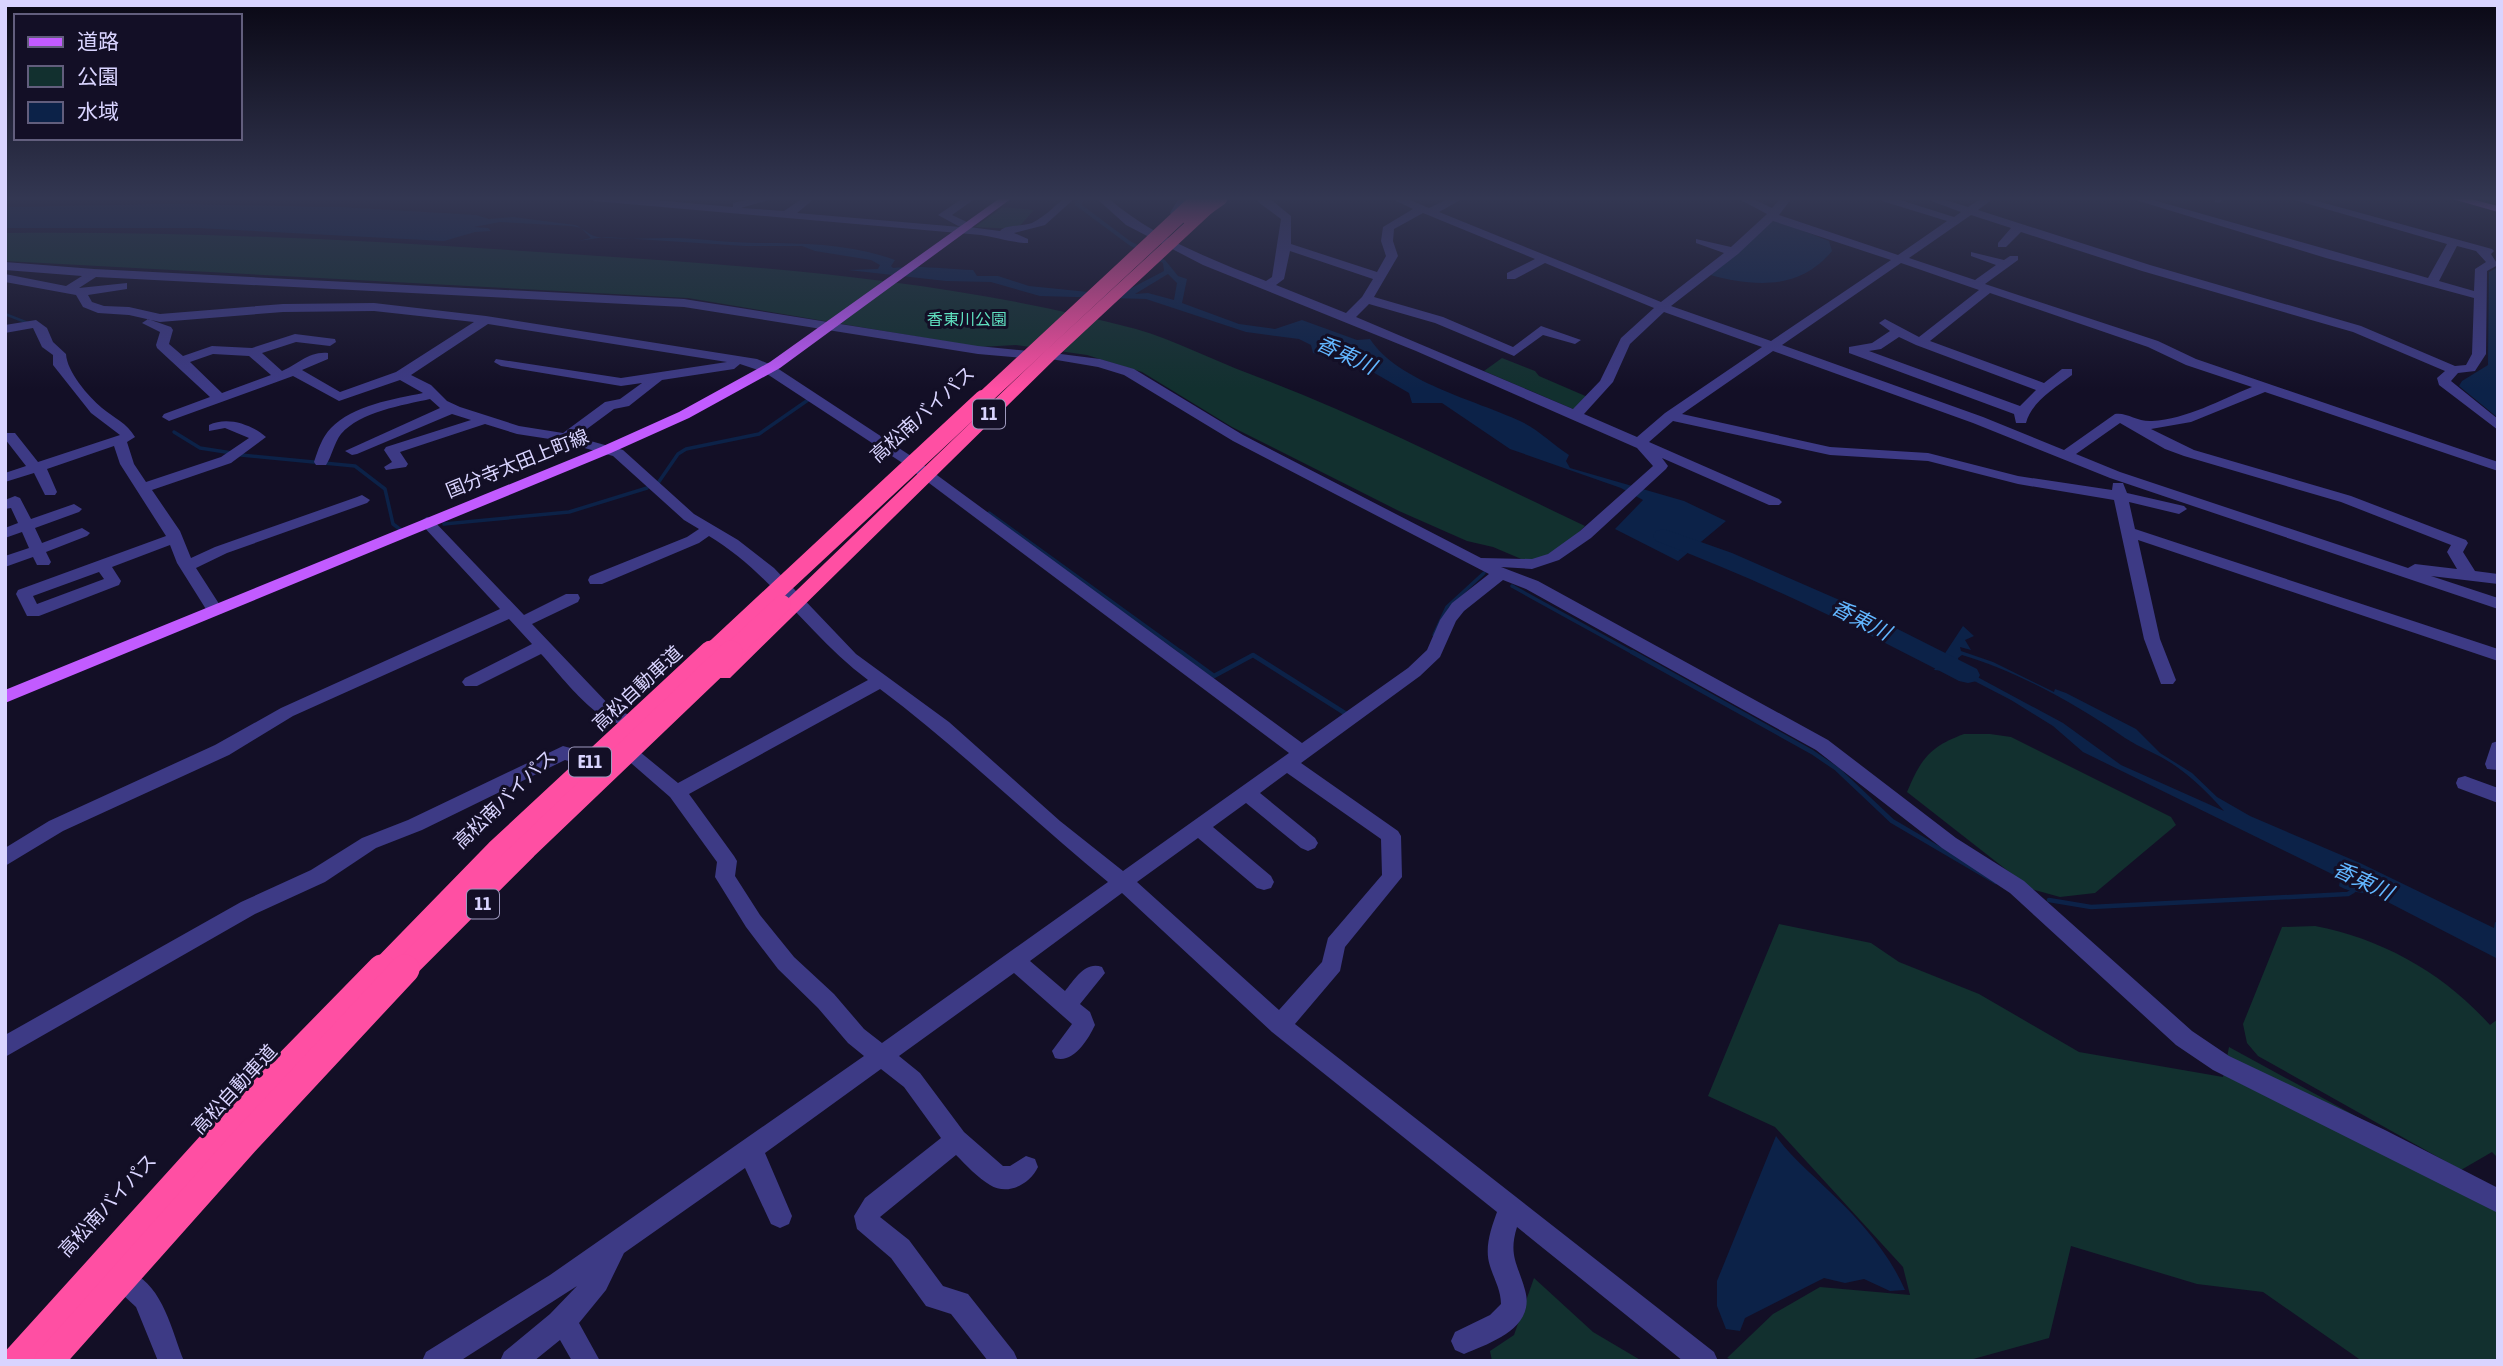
<svg xmlns="http://www.w3.org/2000/svg" width="2503" height="1366" viewBox="0 0 2503 1366" font-family="'Asap Condensed','Noto Sans JP',sans-serif">
  <style>
    .green { fill: #12302f }
    .water { fill: #0c2248; fill-rule: evenodd }
    .lines { fill: none; stroke-linecap: round; stroke-linejoin: round }
    .stream-far2 { stroke: #0c2248; stroke-width: 2.5 }
    .stream-far1 { stroke: #0c2248; stroke-width: 3.5 }
    .stream { stroke: #0c2248; stroke-width: 4.5 }
    .river { fill: #0c2248; fill-rule: evenodd }
    .minor { fill: #3d3a85; fill-rule: evenodd }
    .major { fill: #c25bff; fill-rule: evenodd }
    .highway { fill: #ff4fa3; fill-rule: evenodd }
    .highway-bridge-far3 { stroke: #ff4fa3; stroke-width: 15 }
    .highway-bridge-far2 { stroke: #ff4fa3; stroke-width: 18 }
    .highway-bridge-far1 { stroke: #ff4fa3; stroke-width: 23 }
    .highway-bridge { stroke: #ff4fa3; stroke-width: 29 }
    .labels { text-anchor: middle; stroke-width: 6; stroke-linejoin: round; paint-order: stroke }
    .far-park-label { font-size: 16px; fill: #5fe0c0; stroke: #130f26 }
    .shield { fill: #130f26; stroke: #9e99be; stroke-width: 2 }
    .shield-label { font-size: 18px; font-weight: bold; fill: #d9d4ff }
    .street-label { font-size: 19px; fill: #d9d4ff; stroke: #130f26 }
    .water-label { font-size: 21px; font-style: italic; fill: #62b6ff; stroke: #130f26 }
  </style>
  <rect width="100%" height="100%" fill="#130f26"/>
  <g class="green">
    <path d="M1003,207L1034,210L1017,229L975,227Z"/>
    <path d="M5,233C194,231 381,241 569,254C759,266 952,280 1136,329C1175,340 1212,360 1250,374C1365,417 1475,474 1585,526L1569,542L1540,559L1526,561L1493,547L1467,541L1399,511L1232,427L1142,372L1087,355L1016,345L979,347L688,298L5,261Z"/>
    <path d="M1502,358L1535,371L1539,376L1590,398L1578,409H1573L1484,371Z"/>
    <path d="M1964,734H1990L2011,737L2171,817L2176,825L2095,893L2060,897L2031,889L1907,792C1921,759 1929,747 1964,734Z"/>
    <path d="M1779,924L1871,943L1899,962L1979,994L2079,1052L2223,1077L2229,1047L2462,1174L2498,1202V1361H2362L2263,1292L2197,1284L2071,1246L2049,1338L1966,1361H1736L1727,1358L1773,1314L1820,1287L1910,1295L1903,1267L1775,1127L1708,1096Z"/>
    <path d="M2315,926C2383,939 2443,973 2490,1025L2498,1019V1158L2492,1152L2461,1170L2258,1056L2247,1043L2243,1024L2282,927Z"/>
    <path d="M1534,1278L1593,1332L1642,1361H1492L1490,1351L1514,1335Z"/>
  </g>
  <g class="water">
    <path d="M1076,198H1084L1082,205L1130,241L1165,260L1178,276L1187,279L1182,303L1239,324L1275,329L1302,320L1357,340L1370,339C1398,382 1475,400 1520,421C1539,430 1552,444 1569,455L1566,461L1570,468L1684,501L1726,521L1678,561L1615,529L1643,500L1621,488L1510,449L1442,403H1412L1409,393L1371,371L1313,353L1311,345L1299,339L1246,332L1146,299L1040,296L991,282L946,281L848,270L878,269L880,265L871,260L815,251L802,246H745L605,237L578,241L591,238L581,228L572,226L500,222L474,227L488,228L491,231L475,232L444,241L197,228H5V207L171,204L341,207L476,215L489,219L513,217L575,225C583,228 590,236 598,237C624,240 652,238 678,238C705,239 731,243 758,243C804,243 851,244 895,260L891,266L893,268C921,265 945,269 973,270L977,276H998L1029,286L1118,295L1164,271L1163,263L1129,245L1075,205ZM1168,274L1177,283L1174,300L1148,293L1135,294Z"/>
    <path d="M1773,221L1781,222L1829,241L1832,251C1799,291 1753,287 1707,274Z"/>
    <path d="M2498,267V418L2459,386L2462,381L2488,365L2489,272Z"/>
    <path d="M1963,626L1974,636L1965,640L1971,650L1960,647L1961,651L1993,662L2054,692L2055,689L2066,693L2136,729L2160,753L2192,773L2217,797L2250,816L2360,863L2494,928L2495,922L2498,923V959L2378,897C2364,891 2352,894 2339,886L2340,881L2332,874L2083,752L2053,726L2011,700L1957,672L1934,670ZM1962,655C2017,671 2078,705 2125,738C2142,749 2161,755 2177,767C2194,779 2210,795 2224,811L2121,765L2063,723L1970,673L1959,665L1958,658Z"/>
    <path d="M1776,1136C1792,1158 1810,1172 1829,1191C1859,1219 1889,1253 1905,1290L1890,1291L1864,1279L1845,1283L1824,1278L1745,1318L1740,1331L1726,1329L1717,1306V1281Z"/>
  </g>
  <g class="lines">
    <path class="stream-far2" d="M5,314L33,325"/>
    <g class="stream-far1">
      <path d="M174,432L200,448L232,453"/>
      <path d="M241,455L355,466L385,489L393,524L401,530"/>
      <path d="M658,483L678,454L686,449L759,434L808,400"/>
      <path d="M989,513L1184,654"/>
      <path d="M444,524L569,512L647,488"/>
      <path d="M1512,586L1635,654"/>
      <path d="M1434,635L1447,607L1484,573"/>
    </g>
    <g class="stream">
      <path d="M1181,652L1214,676L1253,655L1348,715"/>
      <path d="M1632,652L1812,752L1837,769L1892,821L1996,882"/>
      <path d="M2049,900L2091,907L2348,894L2353,891"/>
    </g>
    <path class="river" d="M1664,529L1732,553L1844,602L1977,669L1980,675L1977,681L1968,683L1959,681C1860,629 1761,580 1656,541L1653,536L1656,531Z"/>
    <g class="minor">
      <path d="M589,198H632L733,207V203L754,198H775L741,208L784,211L803,198H815L797,213L960,227L938,215L963,198H976L952,215L969,223V227L1000,231C1006,224 1021,227 1032,223C1044,217 1054,207 1064,198H1075L1045,225L1014,233L1028,239V243C1019,244 994,237 981,235L594,201Z"/>
      <path d="M1096,198H1108C1153,237 1210,259 1266,281L1272,277L1281,219L1258,202V198H1269L1291,216V244L1377,272L1386,256L1381,241L1383,227L1413,209L1390,198H1405L1429,208L1450,198H1464L1439,212L1661,302L1724,253L1696,243V239L1731,247L1767,214L1737,198H1751L1772,208L1781,198H1792L1779,215L1898,255L1947,221L1882,201L1881,198H1894L1954,217L1961,212L1923,198H1939L1968,207L1982,198H1994L1978,210L2150,265L2361,326L2455,366L2466,365L2472,354L2474,298L2326,258L2129,198H2146L2428,278L2447,244L2288,198H2306L2492,249L2494,251L2491,254L2498,265L2487,271L2486,354L2475,371L2458,373L2451,381L2498,419V430L2439,385L2437,378L2445,371L2353,332L2142,271L2021,232L2006,247H1998V243L2011,228L1971,215L1909,258L1975,280L1996,265L1971,256V252L2004,260L2010,256H2018V260L1985,284L2158,341L2196,359L2498,462V471L2265,392L2191,422L2151,429L2194,450L2351,496L2466,540L2468,543L2463,552L2475,571L2498,574V584L2431,576L2498,598V609L2110,478L1973,423L1773,351L1682,414L1830,447L1928,453L2018,476L2112,490L2113,483H2123L2127,493L2184,506L2187,509L2179,514L2129,502L2135,529L2498,649V661L2138,540L2160,639L2176,680L2173,684H2161L2144,639L2114,500L2018,484L1928,461L1830,455L1673,421L1649,442L1779,499L1782,502L1779,505H1769L1662,458L1668,466L1666,469L1591,538L1559,560L1532,569L1501,567L1538,581L1828,740L1956,838L2024,881L2192,1031L2229,1056L2385,1130L2498,1188V1213L2213,1070L2176,1045L2010,893L1942,848L1816,750L1526,589L1503,580L1464,611L1456,621L1440,657L1420,676L1301,763L1398,831L1401,836L1402,877L1345,947L1340,971L1295,1024L1714,1352L1718,1361H1683L1517,1227C1508,1256 1518,1264 1525,1290C1536,1328 1490,1343 1464,1354L1455,1350L1451,1341L1455,1332L1490,1315L1501,1304C1501,1290 1494,1279 1490,1266C1484,1248 1491,1229 1497,1212L1272,1032L1122,893L1030,961L1065,991C1075,979 1085,961 1102,967L1105,973L1080,1004L1090,1012L1095,1025C1088,1040 1073,1064 1055,1058L1052,1051L1072,1024L1014,973L899,1056L920,1073L964,1132L1003,1166H1010L1026,1156L1035,1159L1038,1167C1030,1184 1008,1196 990,1185C978,1178 966,1165 956,1155L880,1217L909,1240L943,1286L968,1294L1014,1352L1018,1361H988L951,1314L926,1306L891,1258L857,1229L854,1216L865,1198L941,1138L904,1087L881,1069L765,1153L792,1216L789,1224L780,1228L771,1224L745,1168L624,1253L606,1290L579,1323L600,1361H572L560,1340L534,1361H500L504,1352L550,1314L577,1286L460,1361H422L426,1352L550,1275L864,1056L848,1043L818,1008L778,969L746,927L715,877L717,862L670,797L624,757L626,752H640L678,783L868,680C810,637 772,574 709,536L699,543L602,584H590L588,580L590,576L687,537L699,529L684,520L613,456L556,440L517,434L485,424L400,452L408,464L406,467L386,470L384,467L392,462L384,450L386,447L471,420L452,414L357,454L352,455L345,451L440,408L430,399C403,405 360,412 341,434C334,443 332,456 326,465H316L314,462C318,450 322,437 331,428C353,405 394,399 423,393L400,380L339,401L293,376L169,421L162,417L164,414L210,397L157,348L156,345L160,332L142,323L148,319L171,327L173,330L169,344L183,356L212,346L252,348L295,334L335,339L336,342L330,346L296,342L262,353L282,371C297,365 309,351 328,353V359L302,370L340,392L396,372L474,322L374,311L283,312L160,322L129,315L98,313L83,307L76,295L5,282V274L66,286L82,276L5,270V262L94,269L684,299L978,346L1029,351V357L1024,358L978,354L684,307L96,277L79,288L127,283V289L88,295L92,302L104,306L129,307L160,314L283,304L374,303L486,316L757,359L774,366L911,456L1302,743L1408,668L1427,650L1440,620L1452,603L1489,574L1233,441L1124,375L1098,367L1045,358V352L1100,359L1134,369L1243,435L1481,558L1532,559L1548,554L1580,531L1653,466L1637,448L1416,351L1203,265L1126,225ZM1423,213L1535,259L1507,273V279H1515L1545,263L1654,308L1621,338L1600,381L1573,409L1356,317L1369,304L1435,323L1514,356L1543,335L1575,344L1581,340L1541,326L1513,347L1443,317L1374,297L1398,256L1393,241L1394,229ZM1773,221L1891,260L1771,341L1671,306L1738,254ZM2457,246L2476,251L2486,262L2475,269L2474,291L2439,281ZM1290,251L1373,279L1362,297L1346,313L1276,285L1284,279ZM1901,263L1979,290L1919,337L1885,319L1879,323L1890,331L1872,343L1849,347V353L2014,414L2016,423H2026C2032,401 2054,389 2072,375V369H2062L2044,383L1930,341L1990,293L2148,347L2186,365L2252,387C2220,400 2187,419 2152,421C2137,422 2127,412 2115,414L2064,450L1983,417L1782,345ZM1664,312L1762,347L1665,413L1637,437L1584,414L1613,382L1630,344ZM488,324L727,362L621,378L496,359L494,362L501,366L621,386L642,383L620,399L605,402L563,433L519,426L460,407L447,401L431,385L411,375ZM1899,337L1916,345L2036,390L2020,406L1869,351L1881,349ZM213,354L249,356L271,375L222,393L190,362ZM740,364L764,372L901,462L1289,753L1123,871L1060,821L949,722L856,654L774,568L738,540L694,514L623,450L576,437L614,409L629,406L662,380L734,369ZM2120,423L2165,449L2184,456L2341,502L2451,545L2447,552L2457,569L2415,564L2408,568L2120,472L2076,454ZM880,689C960,749 1031,819 1108,882L882,1043L864,1029L834,994L794,957L760,915L735,876L737,861L734,856L689,794ZM1287,773L1381,839L1382,875L1328,938L1322,962L1279,1010L1137,882L1198,838L1257,888L1264,890L1271,888L1274,882L1271,876L1213,827L1246,803L1301,848L1308,851L1315,848L1318,843L1315,838L1260,793Z"/>
      <path d="M1179,198H1189L1180,215H1172L1170,213Z"/>
      <path d="M2215,198H2225L2219,203L2215,202Z"/>
      <path d="M36,320L47,328L53,342L66,354C67,372 88,396 102,408C114,418 127,423 135,437L127,442L134,464L146,482L221,457L249,438L225,428L209,431V425C227,416 251,424 266,437L231,463L152,490L180,531L191,558L215,547L357,497L362,495L370,500L367,503L227,553L196,568L223,610L221,614H209L177,563L170,545L112,567L121,581L119,585L39,616H27L16,594L18,590L166,536L120,464L114,446L47,469L57,492L55,495H45L34,473L5,482V473L26,466L5,439V433H15L38,462L120,435L91,413L53,365V355L42,347L33,328L5,333V325ZM99,572L104,579L37,604L33,596Z"/>
      <path d="M15,496L20,498L31,519L74,504L82,509L79,512L35,528L42,543L82,528L90,533L87,536L46,552L51,562L49,565H37L33,557L5,567V556L29,548L22,532L5,538V528L18,523L11,508L5,509V500Z"/>
      <path d="M427,517L432,519L524,615L566,594H578L580,598L578,602L532,624L613,709L630,715L633,719L630,723C602,732 560,674 541,654L477,686H465L462,682L465,678L532,644L509,619L293,716L229,755L63,831L5,866V848L49,821L215,745L281,708L500,609L422,525L419,522Z"/>
      <path d="M2498,741V770L2487,769L2485,764L2492,743Z"/>
      <path d="M563,746L589,753L591,758L589,763L582,765L565,760L422,830L376,848L325,882L255,914L5,1057V1035L241,902L311,870L362,838L408,820Z"/>
      <path d="M2465,776L2498,788V803L2458,788L2456,783L2458,778Z"/>
      <path d="M132,1273C163,1286 172,1332 184,1361H158L136,1307L123,1295L119,1286L123,1277Z"/>
    </g>
    <g class="major">
      <path d="M1000,198H1012L780,368L689,418L611,453L5,703V690L601,447L679,412L770,362Z"/>
      <path d="M2449,198H2467L2498,206V212Z"/>
    </g>
    <path class="highway" d="M1210,203L1217,207L1215,210L1058,356L730,678H716L713,673L716,668L1046,350L1205,204Z"/>
    <g class="highway-bridge-far3">
      <path d="M1190,219L1220,198"/>
      <path d="M981,401L1199,198"/>
    </g>
    <g class="highway-bridge-far2">
      <path d="M709,654L983,399"/>
      <path d="M729,654L782,604"/>
    </g>
    <g class="highway-bridge-far1">
      <path d="M380,971L497,851L711,652"/>
      <path d="M403,971L526,848L731,652"/>
    </g>
    <g class="highway-bridge">
      <path d="M16,1361L236,1118L382,969"/>
      <path d="M49,1361L243,1143L405,969"/>
    </g>
  </g>
  <linearGradient id="sky" x2="0" y2="1"><stop stop-color="#0a0815"/><stop offset="0.51" stop-color="#333752"/><stop offset="1" stop-color="#333752" stop-opacity="0"/></linearGradient>
  <rect width="2503" height="389" fill="url(#sky)"/>
  <g class="labels">
    <g class="far-park-label">
      <text x="967" y="325">香東川公園</text>
    </g>
    <g class="shield">
      <rect x="973" y="399.5" width="32" height="29" rx="5"/>
      <rect x="569" y="747.5" width="42" height="29" rx="5"/>
      <rect x="467" y="889.5" width="32" height="29" rx="5"/>
    </g>
    <g class="shield-label">
      <text x="989" y="420">11</text>
      <text x="590" y="768">E11</text>
      <text x="483" y="910">11</text>
    </g>
    <g class="street-label">
      <text transform="translate(922 414) rotate(-42)" y="7">高松南バイパス</text>
      <text transform="translate(517 463) rotate(-22)" y="7">国分寺太田上町線</text>
      <text transform="translate(637 688) rotate(-43)" y="7">高松自動車道</text>
      <text transform="translate(504 799) rotate(-44)" y="7">高松南バイパス</text>
      <text transform="translate(234 1089) rotate(-47)" y="7">高松自動車道</text>
      <text transform="translate(107 1205) rotate(-47)" y="7">高松南バイパス</text>
    </g>
    <g class="water-label">
      <text transform="translate(1346 355) rotate(25)" y="7">香東川</text>
      <text transform="translate(1861 620) rotate(27)" y="7">香東川</text>
      <text transform="translate(2363 881) rotate(25)" y="7">香東川</text>
    </g>
  </g>
  <rect width="2503" height="1366" fill="none" stroke="#d9d4ff" stroke-width="14"/>
  <rect x="14" y="14" width="228" height="126" fill="#130f26" stroke="#625e7d" stroke-width="2"/>
  <rect x="28" y="37" width="35" height="10" fill="#c25bff" stroke="#625e7d" stroke-width="2"/>
  <text x="77" y="49" font-size="21" fill="#d9d4ff">道路</text>
  <rect x="28" y="66" width="35" height="21" fill="#12302f" stroke="#625e7d" stroke-width="2"/>
  <text x="77" y="84" font-size="21" fill="#d9d4ff">公園</text>
  <rect x="28" y="102" width="35" height="21" fill="#0c2248" stroke="#625e7d" stroke-width="2"/>
  <text x="77" y="119" font-size="21" fill="#d9d4ff">水域</text>
</svg>
